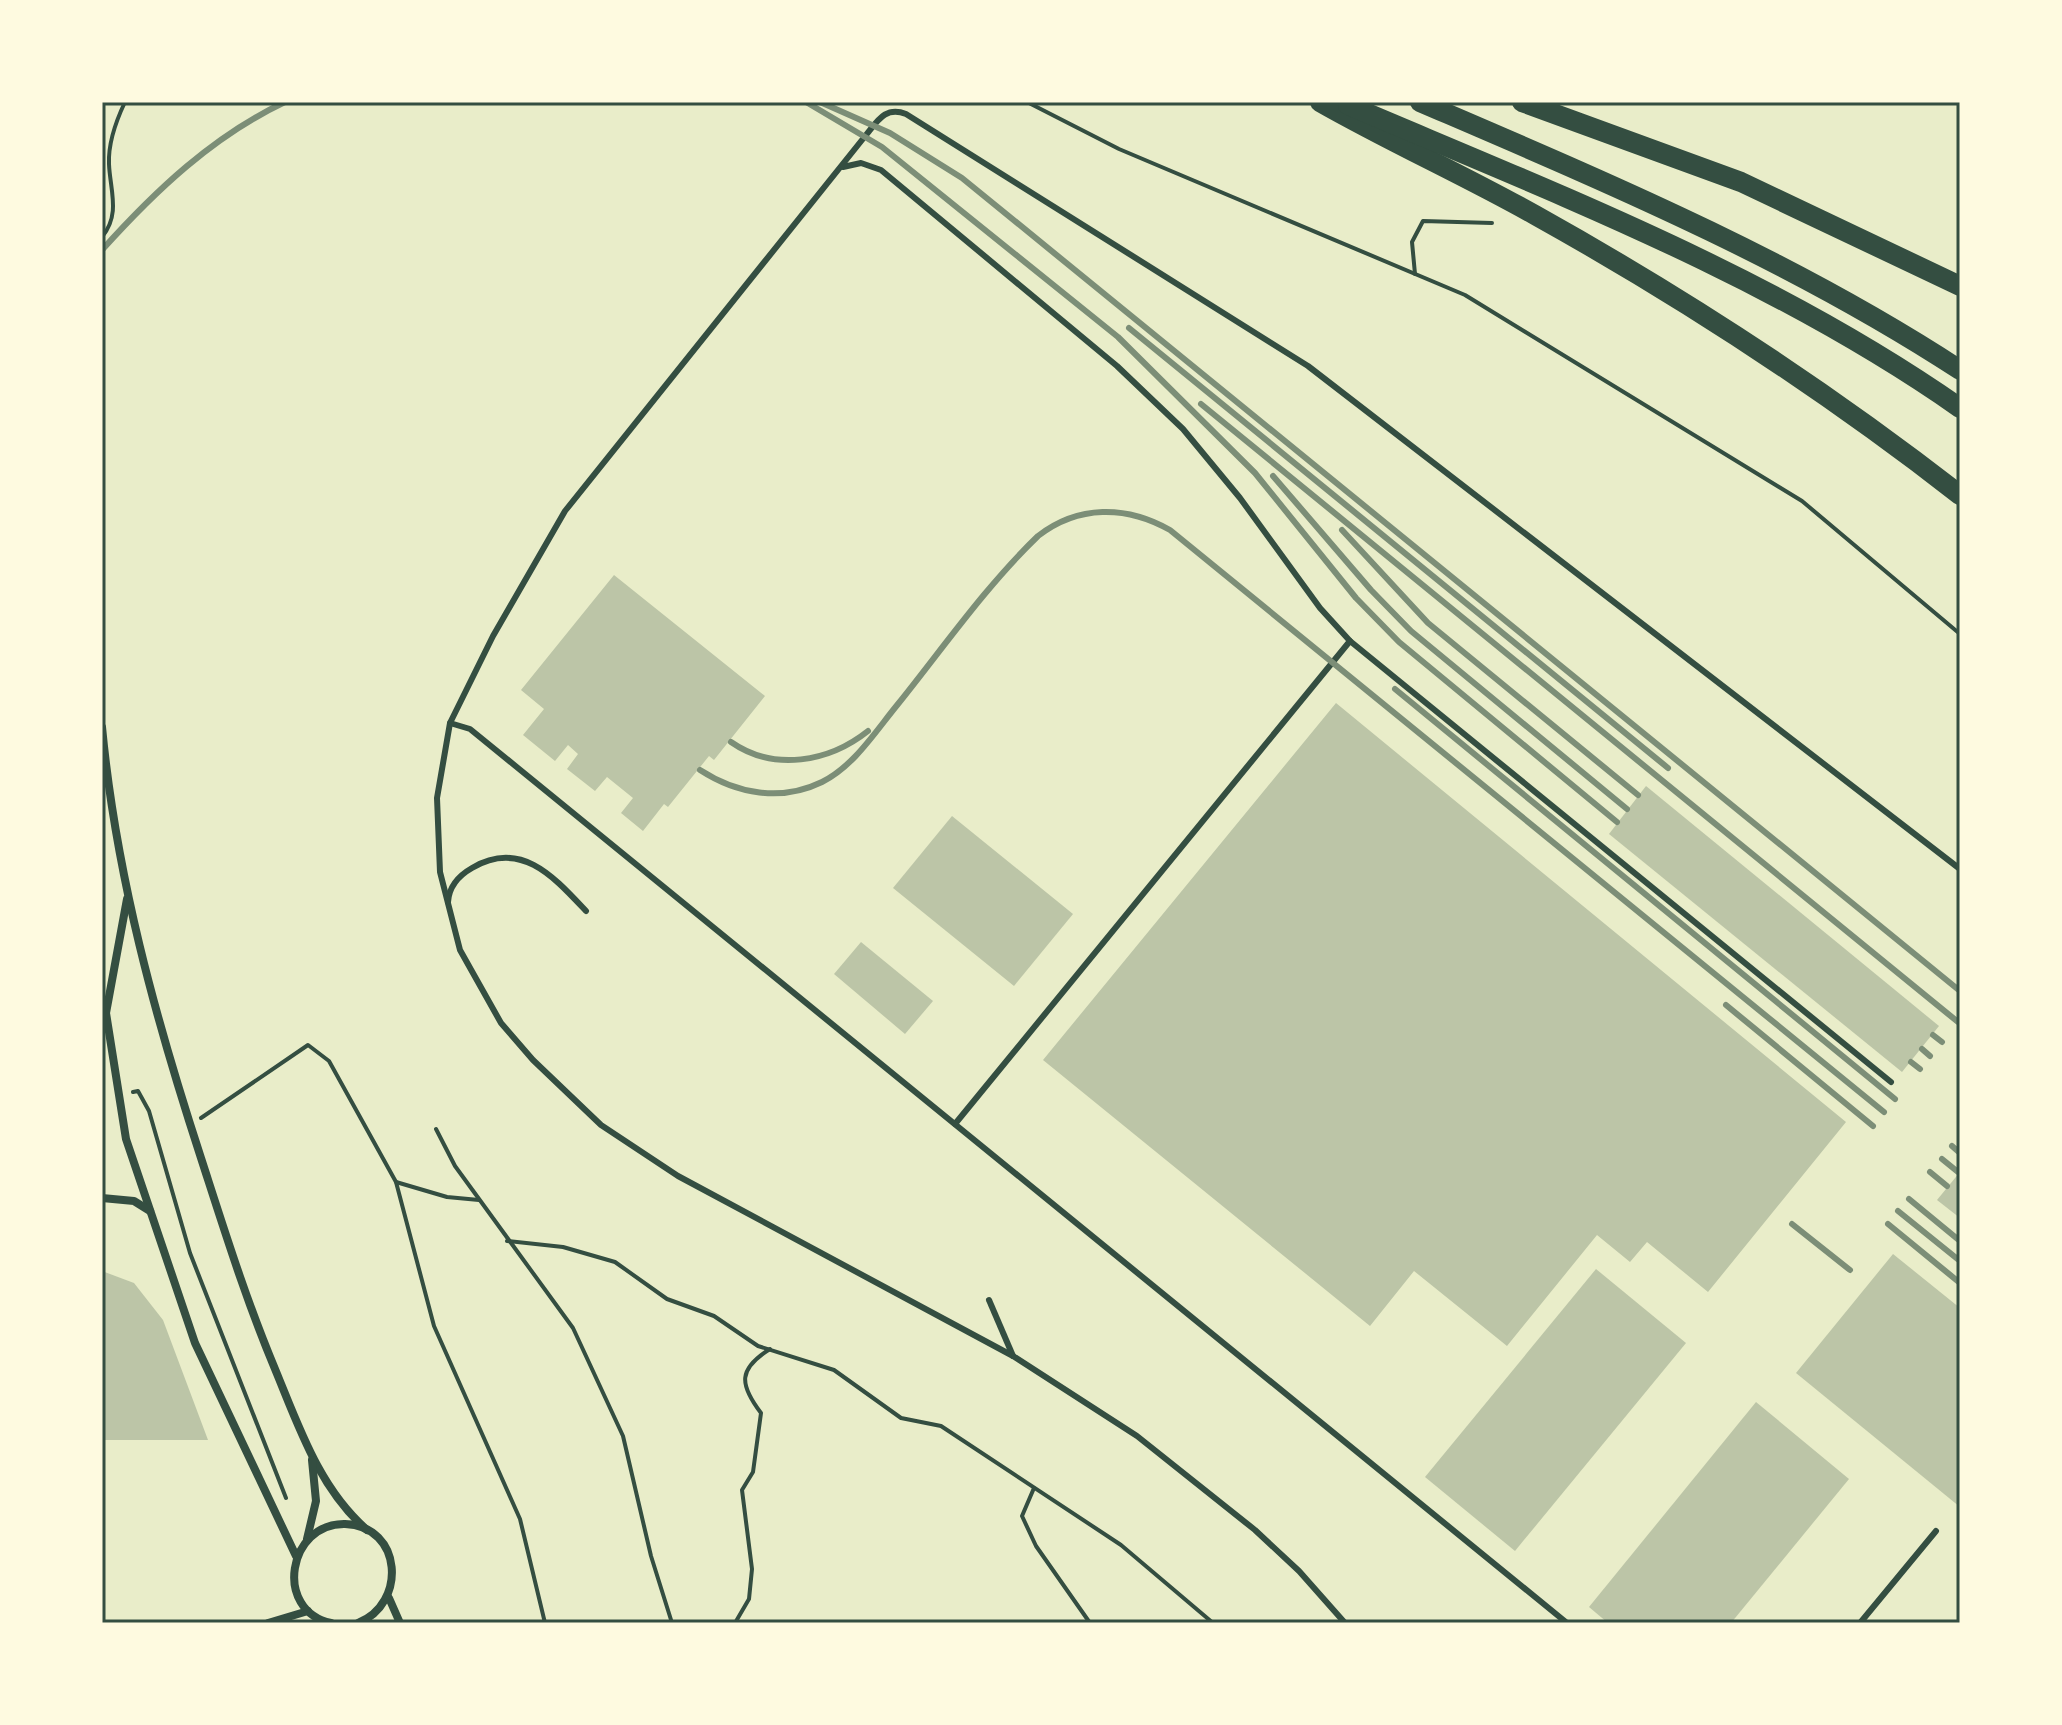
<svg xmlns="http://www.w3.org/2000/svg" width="2062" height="1725" viewBox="0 0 2062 1725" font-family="'Roboto Serif',serif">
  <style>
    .building { fill: #bcc5a7 }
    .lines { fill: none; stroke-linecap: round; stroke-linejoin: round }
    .path { stroke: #344e41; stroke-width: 4 }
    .service { stroke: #344e41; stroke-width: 6 }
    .minor { stroke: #344e41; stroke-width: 8 }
    .trunk { stroke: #344e41; stroke-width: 20 }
    .rail { stroke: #7c8e77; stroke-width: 6 }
    .neatline { fill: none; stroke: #344e41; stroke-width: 3 }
  </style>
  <rect width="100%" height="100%" fill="#e9edc9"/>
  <g class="building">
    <path d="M614,575L765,696L714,760L709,756L668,807L664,804L643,831L621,813L633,798L607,777L595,791L567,769L578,754L568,745L555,761L523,735L544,709L521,690Z"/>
    <path d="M1336,703L1846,1122L1708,1292L1647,1242L1630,1262L1597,1235L1507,1346L1414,1271L1370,1326L1043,1060Z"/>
    <path d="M1646,786L1939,1026L1902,1072L1609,834Z"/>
    <path d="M952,816L1073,914L1014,986L893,888Z"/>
    <path d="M861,942L933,1001L905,1034L834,974Z"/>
    <path d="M1960,1172V1218L1937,1200Z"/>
    <path d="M1893,1254L1960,1308V1507L1796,1373Z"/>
    <path d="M1596,1269L1686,1343L1515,1551L1425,1477Z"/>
    <path d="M102,1271L134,1283L163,1320L208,1440H102Z"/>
    <path d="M1756,1402L1849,1479L1731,1623H1608L1589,1607Z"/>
  </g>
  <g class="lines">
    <g class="path">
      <path d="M1027,102L1119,149L1465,295L1802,501L1960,634"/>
      <path d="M102,237C121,214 110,190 109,164C108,142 116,121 125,102"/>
      <path d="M1415,274L1412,242L1423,221L1492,223"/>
      <path d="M133,1092L138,1091L149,1111L190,1253L286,1498"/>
      <path d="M201,1118L308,1045L329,1061L396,1182L434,1326L520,1519L545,1623"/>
      <path d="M436,1129L455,1166L573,1328L623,1436L651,1556L672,1623"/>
      <path d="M396,1182L447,1197L479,1200"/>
      <path d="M507,1241L563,1247L615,1262L667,1299L714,1316L758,1346L834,1370L901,1418L941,1426L1121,1545L1213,1623"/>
      <path d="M1034,1488L1022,1516L1036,1546L1090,1623"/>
      <path d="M735,1623L749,1599L752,1569L742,1490L753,1472L761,1413C739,1384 738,1369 770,1349"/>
    </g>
    <g class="service">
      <path d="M843,167L861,163L881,170L1117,366L1183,429L1240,498L1320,608L1350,641L955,1124"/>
      <path d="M1350,641L1891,1082"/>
      <path d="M450,723L470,729L1567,1623"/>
      <path d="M448,902C449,887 458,876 472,868C521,839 554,877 586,911"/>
      <path d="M989,1300L1013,1356"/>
      <path d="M1345,1623L1299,1571L1255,1530L1137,1436L1013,1356L678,1176L601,1125L533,1060L501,1023L460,950L440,872L437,798L450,723L493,636L565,511L866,135C878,120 886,106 906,114L1308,366L1960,869"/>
      <path d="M1860,1623L1936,1531"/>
    </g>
    <g class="minor">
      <path d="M102,727C116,875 155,1017 201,1158C224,1229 246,1300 275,1369C299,1427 319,1488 367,1530"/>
      <path d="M127,899L106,1013L126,1139L195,1343L296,1556"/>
      <path d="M102,1198L134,1201L150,1211"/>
      <path d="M307,1539L316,1501L312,1460"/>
      <path d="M389,1598L400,1623"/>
      <path d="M268,1623L308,1611"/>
      <path d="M331,1623C273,1610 288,1523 345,1524C403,1526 407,1604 358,1623"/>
    </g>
    <g class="trunk">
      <path d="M1320,102C1390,142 1464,175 1535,215C1684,298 1825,390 1960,495"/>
      <path d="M1420,102C1606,182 1790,259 1960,370"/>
      <path d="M1522,102L1741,182L1960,286"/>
      <path d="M1348,105C1557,194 1773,277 1960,408"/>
    </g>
    <g class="rail">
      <path d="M806,102L882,147L1118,337L1255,473L1356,598L1399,642L1617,822"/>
      <path d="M820,102L890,133L962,178L1960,991"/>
      <path d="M102,250C155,191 213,136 285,102"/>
      <path d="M1129,328L1668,768"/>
      <path d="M1201,404L1958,1022"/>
      <path d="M1273,476L1371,590L1411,631L1627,809"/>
      <path d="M1342,530L1428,623L1638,795"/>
      <path d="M1395,689L1895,1099"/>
      <path d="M731,742C774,772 829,762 868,731"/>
      <path d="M700,770C737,794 781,802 822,782C854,766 875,732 898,704C943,648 986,586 1038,536C1078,505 1126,505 1170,530L1884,1112"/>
      <path d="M1726,1005L1873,1126"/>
      <path d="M1933,1035L1942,1042"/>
      <path d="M1922,1049L1930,1056"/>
      <path d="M1911,1062L1920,1069"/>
      <path d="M1952,1146L1960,1153"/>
      <path d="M1942,1159L1958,1172"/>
      <path d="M1930,1172L1947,1186"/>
      <path d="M1909,1199L1960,1241"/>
      <path d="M1898,1211L1960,1261"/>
      <path d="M1792,1224L1850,1270"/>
      <path d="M1888,1224L1960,1283"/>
    </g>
  </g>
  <rect width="2062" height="1725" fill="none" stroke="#fefae0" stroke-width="208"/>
  <rect x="104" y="104" width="1854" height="1517" class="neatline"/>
</svg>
